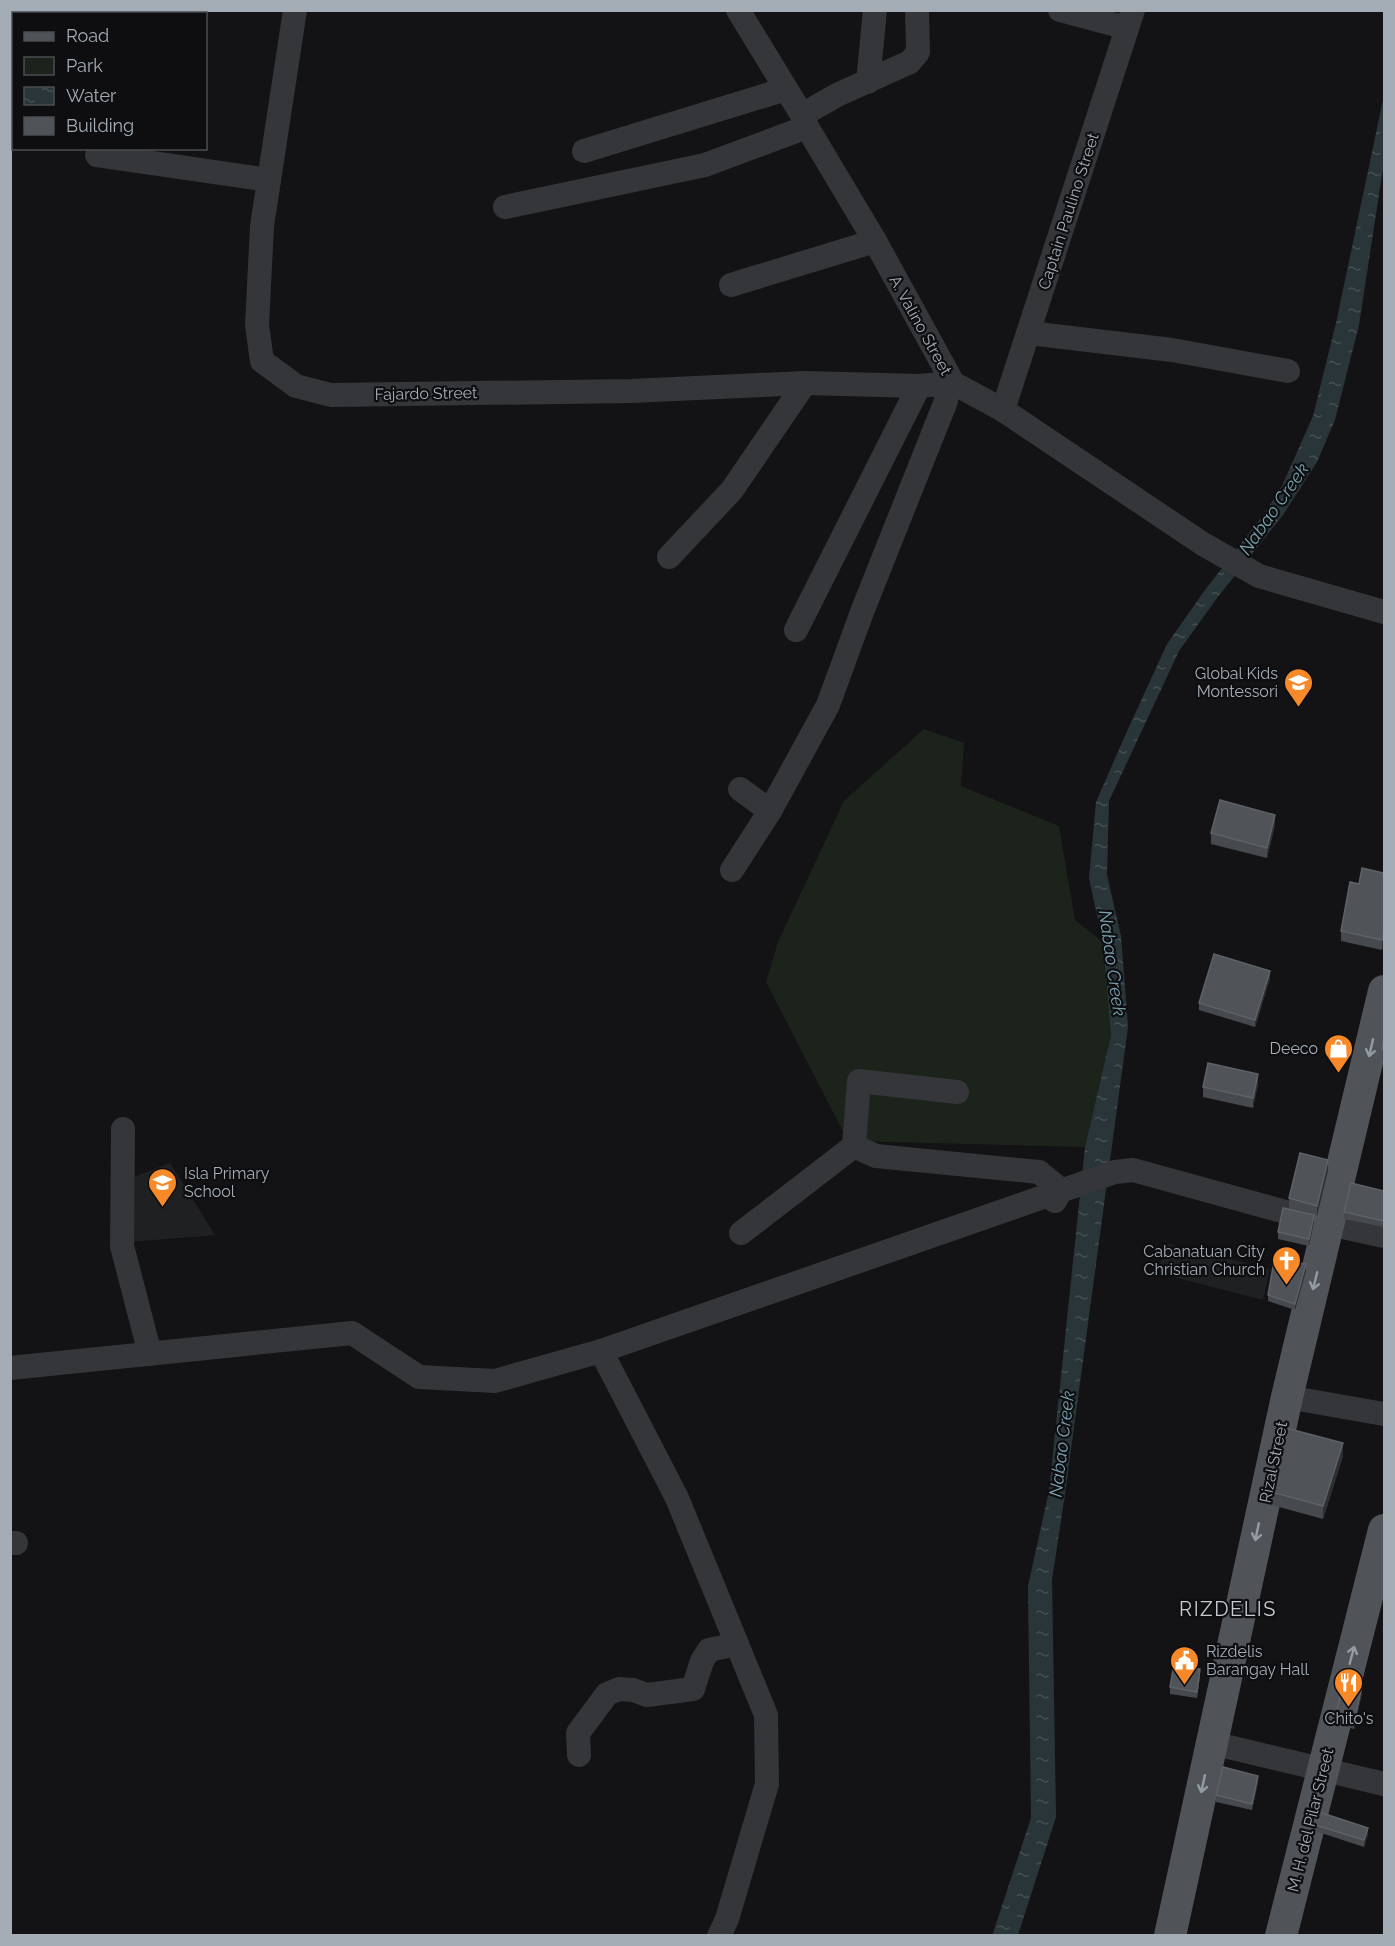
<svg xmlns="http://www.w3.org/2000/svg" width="1395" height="1946" viewBox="0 0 1395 1946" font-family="Raleway,sans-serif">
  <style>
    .built { fill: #1f2022 }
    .green { fill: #1b231b }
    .water { fill: url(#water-ripples) }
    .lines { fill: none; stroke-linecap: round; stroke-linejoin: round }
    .minor { stroke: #34363a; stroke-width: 24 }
    .major { stroke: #505459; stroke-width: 32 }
    .wall { fill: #46494d }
    .shaded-wall { fill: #2d2f32 }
    .building { fill: #505458; stroke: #5d6267; stroke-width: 1.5 }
    .oneway { stroke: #939ba3 }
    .labels { text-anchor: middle; stroke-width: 4.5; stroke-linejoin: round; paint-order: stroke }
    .street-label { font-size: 16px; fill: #a4adb6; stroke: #0e0e10 }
    .poi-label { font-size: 16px; fill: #a4adb6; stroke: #0e0e10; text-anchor: end }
    .water-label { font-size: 18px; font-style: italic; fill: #7aa3b2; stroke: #0e0e10 }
    .quarter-label { font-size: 20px; letter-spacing: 1.5px; fill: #c5cbd2; stroke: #0e0e10 }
  </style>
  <defs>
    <pattern id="water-ripples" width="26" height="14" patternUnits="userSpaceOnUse" patternTransform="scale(1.5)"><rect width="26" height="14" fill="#293539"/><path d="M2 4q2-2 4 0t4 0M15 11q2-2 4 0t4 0" fill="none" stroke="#455053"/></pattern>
  </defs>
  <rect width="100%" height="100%" fill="#131315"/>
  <g class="built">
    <path d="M170,1163L215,1235L130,1242L128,1179Z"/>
    <path d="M1165,1243L1270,1269L1263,1300L1158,1273Z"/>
  </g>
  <path class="green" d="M924,729L964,743L961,786L1059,826L1075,920L1103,942L1111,1035L1085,1147L848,1141L766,982L778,942L844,801Z"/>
  <path class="water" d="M1384,95V162L1359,325L1335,420L1317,462L1283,515L1217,598L1179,651L1109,801L1107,875L1121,936L1128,1027L1065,1494L1052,1580L1056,1817L1018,1935L992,1936L1031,1818L1028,1586L1049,1491L1085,1147L1111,1035L1103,943L1089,878L1096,802L1128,729L1167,644L1205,590L1264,514L1282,486L1313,416L1336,323Z"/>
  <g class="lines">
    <g class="minor">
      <path d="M295,10L262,226L257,325L262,361L296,386L331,395L631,391L805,383L919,386L953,383"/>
      <path d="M738,10L802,115L807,127L875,241L953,383L1003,410L1203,544L1259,576L1384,612"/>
      <path d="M1060,10L1127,28"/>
      <path d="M868,82L875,10"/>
      <path d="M802,115L837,95L910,62L918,52L917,10"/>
      <path d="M584,151L786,89"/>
      <path d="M97,155L269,180"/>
      <path d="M505,207L705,165L807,127"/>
      <path d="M731,285L875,241"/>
      <path d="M1029,333L1172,350L1288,371"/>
      <path d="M1003,410L1133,10"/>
      <path d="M669,557L732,490L805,383"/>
      <path d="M796,630L919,386"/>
      <path d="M740,789L770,811"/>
      <path d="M732,870L770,811L828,705L862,612L946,401V385"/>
      <path d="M957,1092L859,1081L854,1146L876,1156L1039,1172L1061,1190L1055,1201"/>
      <path d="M123,1129L122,1246L150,1354"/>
      <path d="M741,1233L854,1146"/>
      <path d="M601,1351L677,1498L766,1715L767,1784L727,1919L719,1936"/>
      <path d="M10,1368L352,1333L419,1377L495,1381L601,1351L1115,1172L1133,1170L1329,1224L1384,1236"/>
      <path d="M1287,1397L1384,1414"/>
      <path d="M10,1543H16"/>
      <path d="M1212,1743L1384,1784"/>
      <path d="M579,1755L578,1733L607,1694L619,1689L633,1690L647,1695L693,1689L702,1661L709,1650L737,1644"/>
    </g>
    <g class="major">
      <path d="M1170,1936L1287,1397L1384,991"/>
      <path d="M1281,1936L1384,1530"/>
    </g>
  </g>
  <g class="wall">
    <path d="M1275,825L1267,858L1211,844V833Z"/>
    <path d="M1384,873V941L1382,950L1341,941V931L1359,884Z"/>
    <path d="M1270,978L1255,1027L1199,1010V1003Z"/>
    <path d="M1384,1038V1060L1382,1059V1049Z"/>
    <path d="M1258,1084L1253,1108L1203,1097V1087Z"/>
    <path d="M1328,1170L1317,1216L1289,1209V1198Z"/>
    <path d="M1384,1191V1227L1344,1219V1212Z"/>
    <path d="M1314,1222L1309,1246L1278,1239V1232Z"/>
    <path d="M1306,1271L1295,1310L1268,1301V1295Z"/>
    <path d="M1343,1456L1323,1519L1268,1504V1491Z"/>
    <path d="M1200,1676L1197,1698L1170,1694V1687Z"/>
    <path d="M1362,1693L1354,1729L1335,1724V1717Z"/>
    <path d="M1258,1782L1252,1810L1216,1802V1795Z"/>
    <path d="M1312,1824L1368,1834L1364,1847L1312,1830Z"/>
  </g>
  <g class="shaded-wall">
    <path d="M1275,815V825L1267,858V848Z"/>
    <path d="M1384,931V941L1382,950V940Z"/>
    <path d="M1270,971V978L1255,1027V1020Z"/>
    <path d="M1258,1074V1084L1253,1108V1098Z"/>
    <path d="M1328,1160V1170L1317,1216V1206Z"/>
    <path d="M1314,1215V1222L1309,1246V1239Z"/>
    <path d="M1306,1264V1271L1295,1310V1304Z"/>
    <path d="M1343,1443V1456L1323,1519V1506Z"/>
    <path d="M1200,1669V1676L1197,1698V1692Z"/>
    <path d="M1362,1686V1693L1354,1729V1722Z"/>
    <path d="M1258,1776V1782L1252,1810V1804Z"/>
    <path d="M1368,1828V1834L1364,1847V1840Z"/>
  </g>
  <g class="building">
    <path d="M1220,800L1275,815L1267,848L1211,833Z"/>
    <path d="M1362,868L1384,873V931L1382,940L1341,931L1350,882L1359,884Z"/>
    <path d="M1214,954L1270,971L1255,1020L1199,1003Z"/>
    <path d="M1384,1038V1050L1382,1049Z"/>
    <path d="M1208,1063L1258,1074L1253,1098L1203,1087Z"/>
    <path d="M1300,1153L1328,1160L1317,1206L1289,1198Z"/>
    <path d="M1351,1183L1384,1191V1221L1344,1212Z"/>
    <path d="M1283,1208L1314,1215L1309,1239L1278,1232Z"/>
    <path d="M1274,1261L1306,1264L1295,1304L1268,1295Z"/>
    <path d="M1286,1428L1343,1443L1323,1506L1268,1491Z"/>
    <path d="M1174,1664L1200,1669L1197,1692L1170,1687Z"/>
    <path d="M1344,1682L1362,1686L1354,1722L1335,1717Z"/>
    <path d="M1223,1767L1258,1776L1252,1804L1216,1795Z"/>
    <path d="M1316,1811L1368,1828L1364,1840L1312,1824Z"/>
  </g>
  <defs><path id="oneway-shaft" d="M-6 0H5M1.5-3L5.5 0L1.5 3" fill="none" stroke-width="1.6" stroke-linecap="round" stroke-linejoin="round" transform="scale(1.5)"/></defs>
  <g class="oneway">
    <use href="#oneway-shaft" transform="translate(1371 1048) rotate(103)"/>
    <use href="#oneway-shaft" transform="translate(1315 1281) rotate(104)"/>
    <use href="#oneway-shaft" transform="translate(1257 1532) rotate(102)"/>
    <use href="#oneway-shaft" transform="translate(1352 1655) rotate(-75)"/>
    <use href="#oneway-shaft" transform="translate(1203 1784) rotate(102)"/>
  </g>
  <defs>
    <symbol id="school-pin" viewBox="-11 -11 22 30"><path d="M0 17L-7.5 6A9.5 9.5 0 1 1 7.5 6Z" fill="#f78929" stroke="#0e0e10"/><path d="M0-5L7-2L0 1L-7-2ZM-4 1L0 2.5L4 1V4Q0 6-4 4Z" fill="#fff"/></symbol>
    <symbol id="shop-pin" viewBox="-11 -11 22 30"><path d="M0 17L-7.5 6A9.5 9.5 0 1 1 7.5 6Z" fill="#f78929" stroke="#0e0e10"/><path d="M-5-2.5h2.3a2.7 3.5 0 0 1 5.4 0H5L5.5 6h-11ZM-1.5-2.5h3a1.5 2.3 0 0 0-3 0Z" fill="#fff"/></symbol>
    <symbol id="church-pin" viewBox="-11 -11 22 30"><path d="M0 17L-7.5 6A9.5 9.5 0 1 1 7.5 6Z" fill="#f78929" stroke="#0e0e10"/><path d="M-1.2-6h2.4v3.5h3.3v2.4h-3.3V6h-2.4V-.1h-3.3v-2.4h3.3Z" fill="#fff"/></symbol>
    <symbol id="civic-pin" viewBox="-11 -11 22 30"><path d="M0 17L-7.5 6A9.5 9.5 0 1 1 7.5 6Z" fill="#f78929" stroke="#0e0e10"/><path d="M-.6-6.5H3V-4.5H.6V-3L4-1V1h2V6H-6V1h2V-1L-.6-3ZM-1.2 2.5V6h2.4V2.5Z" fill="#fff"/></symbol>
    <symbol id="restaurant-pin" viewBox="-11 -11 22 30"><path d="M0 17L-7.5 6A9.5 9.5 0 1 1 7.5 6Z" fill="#f78929" stroke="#0e0e10"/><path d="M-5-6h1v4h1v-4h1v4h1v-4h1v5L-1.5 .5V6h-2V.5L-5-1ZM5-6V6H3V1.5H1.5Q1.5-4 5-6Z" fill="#fff"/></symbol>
  </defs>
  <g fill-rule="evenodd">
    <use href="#school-pin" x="1282" y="666" width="33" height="45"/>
    <use href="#shop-pin" x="1322" y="1032" width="33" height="45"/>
    <use href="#school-pin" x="146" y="1166" width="33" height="45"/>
    <use href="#church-pin" x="1270" y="1244" width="33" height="45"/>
    <use href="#civic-pin" x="1168" y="1644" width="33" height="45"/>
    <use href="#restaurant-pin" x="1332" y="1666" width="33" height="45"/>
  </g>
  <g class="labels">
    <g class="street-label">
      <text transform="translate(1068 211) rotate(-72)" y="6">Captain Paulino Street</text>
      <text transform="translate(921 325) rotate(61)" y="6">A. Valino Street</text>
      <text transform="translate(426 393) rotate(-1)" y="6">Fajardo Street</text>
      <text transform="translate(1273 1462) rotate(-78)" y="6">Rizal Street</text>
      <text transform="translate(1310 1820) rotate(-76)" y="6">M. H. del Pilar Street</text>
    </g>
    <g class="poi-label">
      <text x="1278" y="679">Global Kids<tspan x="1278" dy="18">Montessori</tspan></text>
      <text x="1318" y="1054">Deeco</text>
      <text x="184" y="1179" text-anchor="start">Isla Primary<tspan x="184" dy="18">School</tspan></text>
      <text x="1265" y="1257">Cabanatuan City<tspan x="1265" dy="18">Christian Church</tspan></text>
      <text x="1206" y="1657" text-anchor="start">Rizdelis<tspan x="1206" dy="18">Barangay Hall</tspan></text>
      <text x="1349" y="1724" text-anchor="middle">Chito's</text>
    </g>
    <g class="water-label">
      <text transform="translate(1274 509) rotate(-55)" y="6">Nabao Creek</text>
      <text transform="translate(1112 963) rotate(82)" y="6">Nabao Creek</text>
      <text transform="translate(1062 1444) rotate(-83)" y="6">Nabao Creek</text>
    </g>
    <g class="quarter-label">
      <text x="1228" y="1616">RIZDELIS</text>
    </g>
  </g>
  <rect width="1395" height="1946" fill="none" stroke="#a4adb6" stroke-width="24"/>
  <rect x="12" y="12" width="195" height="138" fill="#0e0e10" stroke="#4a4e52" stroke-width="1.5"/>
  <rect x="24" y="32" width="30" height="9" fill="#505459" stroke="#4a4e52" stroke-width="1.5"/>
  <text x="66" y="42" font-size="18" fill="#a4adb6">Road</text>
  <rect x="24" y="57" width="30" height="18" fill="#1b231b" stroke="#4a4e52" stroke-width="1.5"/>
  <text x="66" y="72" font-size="18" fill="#a4adb6">Park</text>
  <rect x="24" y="87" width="30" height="18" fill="url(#water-ripples)" stroke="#4a4e52" stroke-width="1.5"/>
  <text x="66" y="102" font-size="18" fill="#a4adb6">Water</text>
  <rect x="24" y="117" width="30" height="18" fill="#505458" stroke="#4a4e52" stroke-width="1.5"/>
  <text x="66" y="132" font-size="18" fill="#a4adb6">Building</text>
</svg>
